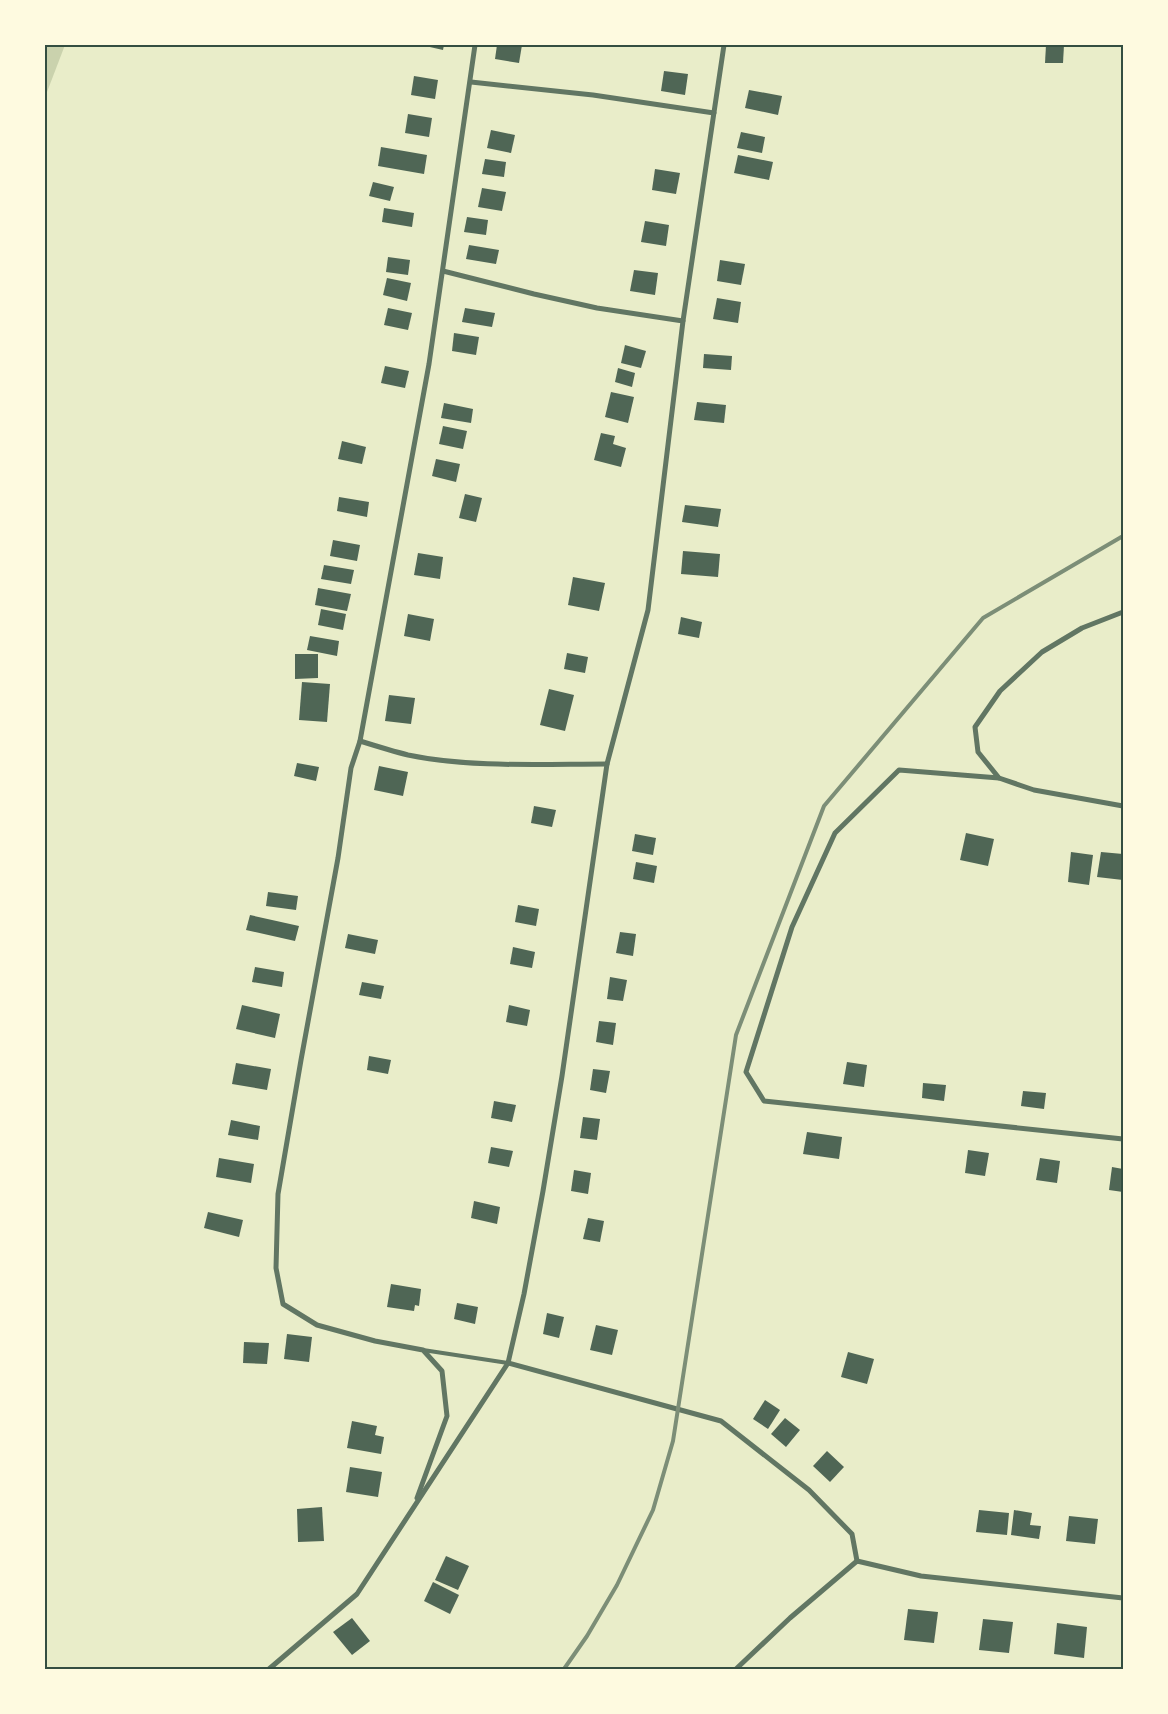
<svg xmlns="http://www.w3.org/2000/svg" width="1168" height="1714" viewBox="0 0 1168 1714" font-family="Overpass,sans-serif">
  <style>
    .green { fill: #cad2ad }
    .building { fill: #4f6655 }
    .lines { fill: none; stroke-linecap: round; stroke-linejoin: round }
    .service { stroke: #617663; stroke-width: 4 }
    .minor { stroke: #617663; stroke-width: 5 }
    .rail { stroke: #7c8e77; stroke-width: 4 }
    .neatline { fill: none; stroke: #344e41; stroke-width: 2 }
  </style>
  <rect width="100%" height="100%" fill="#e9edc9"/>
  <path class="green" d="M45,45H65L47,92L45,94Z"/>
  <g class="building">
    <path d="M421,45H444L443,50Z"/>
    <path d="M497,45H522L519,63L495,59Z"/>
    <path d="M1046,45H1064L1063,63H1045Z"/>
    <path d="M664,71L688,74L685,95L661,91Z"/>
    <path d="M414,76L438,80L435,99L411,95Z"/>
    <path d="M749,90L782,96L778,115L745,108Z"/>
    <path d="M408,114L432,118L429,137L405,133Z"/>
    <path d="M491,130L515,135L511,153L487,148Z"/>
    <path d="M741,132L765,137L762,153L737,148Z"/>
    <path d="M381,147L427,155L424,174L378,166Z"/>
    <path d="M738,155L773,162L769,180L734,173Z"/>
    <path d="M485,159L506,162L504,177L482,174Z"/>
    <path d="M655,169L680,173L676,194L652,190Z"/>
    <path d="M373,182L394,187L390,201L369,196Z"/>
    <path d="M482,188L506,192L502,211L478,207Z"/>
    <path d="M384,208L414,213L412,227L382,222Z"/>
    <path d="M467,217L488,220L486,235L464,232Z"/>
    <path d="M645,221L669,225L666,246L641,242Z"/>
    <path d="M469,245L499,250L496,264L466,259Z"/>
    <path d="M388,257L410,260L408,275L386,272Z"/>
    <path d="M720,260L745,264L741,285L717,281Z"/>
    <path d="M634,270L658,273L655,295L630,291Z"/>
    <path d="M387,278L411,283L407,301L383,295Z"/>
    <path d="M717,298L741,302L738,323L713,319Z"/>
    <path d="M388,308L412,313L408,330L384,325Z"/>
    <path d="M465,308L495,313L492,327L462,322Z"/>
    <path d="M454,333L479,337L476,355L452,351Z"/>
    <path d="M625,345L646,351L641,368L621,363Z"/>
    <path d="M704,354L732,356L731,370L703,368Z"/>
    <path d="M385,366L409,371L405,388L381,383Z"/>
    <path d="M618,368L635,373L632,387L615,382Z"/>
    <path d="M611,392L634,397L628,423L605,417Z"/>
    <path d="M697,402L726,405L724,423L694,420Z"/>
    <path d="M444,403L473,409L471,423L441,418Z"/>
    <path d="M443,426L467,431L463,449L439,444Z"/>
    <path d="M601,433L615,436L613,444L626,448L621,467L594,460Z"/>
    <path d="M342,441L366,447L362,464L338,459Z"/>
    <path d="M436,459L460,464L456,482L432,476Z"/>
    <path d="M465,494L482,498L476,522L459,518Z"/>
    <path d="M339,497L369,502L367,517L337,511Z"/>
    <path d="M685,505L721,509L718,527L682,522Z"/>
    <path d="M333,540L360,545L357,561L330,556Z"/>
    <path d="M683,551L720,554L718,577L681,574Z"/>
    <path d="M418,553L443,557L440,579L414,575Z"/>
    <path d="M324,565L354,570L351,584L321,579Z"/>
    <path d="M573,577L605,583L599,611L568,605Z"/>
    <path d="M318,588L351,594L347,611L315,605Z"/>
    <path d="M321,609L346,614L343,630L318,625Z"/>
    <path d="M408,614L434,619L430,641L404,636Z"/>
    <path d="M681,617L702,622L699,638L678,634Z"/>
    <path d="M310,636L339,641L337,656L307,650Z"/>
    <path d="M567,653L588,657L585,673L564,669Z"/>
    <path d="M295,654H318V678L295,679Z"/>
    <path d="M302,682L330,684L327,722L299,720Z"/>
    <path d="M549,689L574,695L565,731L540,725Z"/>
    <path d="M389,695L415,698L411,724L385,721Z"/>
    <path d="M297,763L319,767L316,781L294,776Z"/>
    <path d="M379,766L408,772L403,796L374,790Z"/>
    <path d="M534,806L556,810L552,827L531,823Z"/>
    <path d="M966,833L994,839L988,866L960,860Z"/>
    <path d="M635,834L656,838L653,855L632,851Z"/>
    <path d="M1071,852L1093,855L1089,885L1068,882Z"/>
    <path d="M1101,852L1123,854V880L1097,877Z"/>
    <path d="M636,862L657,866L654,883L633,879Z"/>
    <path d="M268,892L298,896L296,910L266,906Z"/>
    <path d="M518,905L539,909L536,926L515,922Z"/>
    <path d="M250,915L299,926L295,941L246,930Z"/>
    <path d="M620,932L636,934L633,956L616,953Z"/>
    <path d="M348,934L378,940L375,954L345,948Z"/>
    <path d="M513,947L535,952L532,968L510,964Z"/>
    <path d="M255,967L284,972L282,987L252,982Z"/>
    <path d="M610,977L627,980L623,1001L607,999Z"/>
    <path d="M362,982L384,986L381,999L359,995Z"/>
    <path d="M242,1005L280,1014L275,1038L236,1029Z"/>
    <path d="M509,1005L530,1010L527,1026L506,1022Z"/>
    <path d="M599,1021L616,1023L613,1045L596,1042Z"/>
    <path d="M369,1056L391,1060L388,1074L367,1070Z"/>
    <path d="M847,1062L867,1065L864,1087L843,1084Z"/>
    <path d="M236,1063L271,1069L267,1090L232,1084Z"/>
    <path d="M593,1069L610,1071L606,1093L590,1090Z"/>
    <path d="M923,1083L946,1085L944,1101L922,1098Z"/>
    <path d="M1023,1091L1046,1093L1044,1109L1021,1106Z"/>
    <path d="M494,1101L516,1105L512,1122L491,1118Z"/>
    <path d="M583,1117L600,1119L597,1140L580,1138Z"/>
    <path d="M231,1120L260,1126L258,1140L228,1135Z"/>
    <path d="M807,1132L842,1137L839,1159L803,1154Z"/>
    <path d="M491,1147L513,1151L509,1167L488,1163Z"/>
    <path d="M968,1150L989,1153L985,1176L965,1173Z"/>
    <path d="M219,1158L254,1164L251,1183L216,1177Z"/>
    <path d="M1040,1158L1060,1161L1057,1183L1036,1180Z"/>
    <path d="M1112,1167L1123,1169V1192L1109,1190Z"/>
    <path d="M574,1170L591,1173L588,1194L571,1191Z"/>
    <path d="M474,1201L500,1207L497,1224L471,1218Z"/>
    <path d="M208,1212L243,1220L239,1237L204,1228Z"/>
    <path d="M588,1218L604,1221L600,1242L583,1239Z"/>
    <path d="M391,1284L421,1289L419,1306L415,1305L414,1311L387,1307Z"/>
    <path d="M457,1303L478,1307L475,1324L454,1319Z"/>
    <path d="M547,1313L564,1317L559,1338L543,1334Z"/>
    <path d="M596,1325L618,1330L612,1355L590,1350Z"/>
    <path d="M287,1334L312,1337L309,1362L284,1359Z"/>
    <path d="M244,1342L269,1343L267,1364L243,1363Z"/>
    <path d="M848,1352L874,1359L867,1384L841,1377Z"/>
    <path d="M765,1400L780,1410L768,1429L753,1419Z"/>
    <path d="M785,1418L800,1430L786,1447L771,1434Z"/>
    <path d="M352,1421L377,1426L375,1435L384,1437L381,1454L347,1448Z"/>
    <path d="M827,1451L844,1467L830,1482L813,1466Z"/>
    <path d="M350,1467L382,1472L378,1497L346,1492Z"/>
    <path d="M322,1507L324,1541L298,1542L297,1509Z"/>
    <path d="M979,1510L1009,1513L1007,1535L976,1532Z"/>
    <path d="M1014,1510L1032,1513L1030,1525L1041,1526L1039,1539L1011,1535Z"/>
    <path d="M1069,1516L1098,1519L1095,1544L1066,1541Z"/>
    <path d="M446,1556L469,1566L458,1590L435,1580Z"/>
    <path d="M433,1582L459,1595L450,1614L424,1601Z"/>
    <path d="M908,1609L938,1612L934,1643L904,1640Z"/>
    <path d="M352,1618L370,1641L352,1655L333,1632Z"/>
    <path d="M983,1619L1013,1622L1009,1653L979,1650Z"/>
    <path d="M1057,1623L1087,1627L1084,1658L1054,1654Z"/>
  </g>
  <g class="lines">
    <path class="service" d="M423,1350L508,1363"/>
    <g class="minor">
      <path d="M471,82L593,95L714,113"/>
      <path d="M443,271L534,294L597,308L683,321"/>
      <path d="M1123,612L1082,628L1042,652L1000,691L975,727L978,752L999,778L1034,790L1123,806"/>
      <path d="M360,741C376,746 392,751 408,755C470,768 543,764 607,764"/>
      <path d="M999,778L899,770L835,833L792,927L746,1072L764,1101L1123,1139"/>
      <path d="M508,1363L721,1421L809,1490L852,1534L857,1561"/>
      <path d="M417,1498L447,1416L442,1371L423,1350L375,1341L317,1325L283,1304L276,1268L278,1194L301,1060L338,858L351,768L360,741L429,364L475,45"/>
      <path d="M269,1669L357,1594L508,1363L524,1294L543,1191L562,1076L607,764L648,610L683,321L724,45"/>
      <path d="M736,1669L790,1618L857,1561L921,1576L1123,1598"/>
    </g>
    <path class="rail" d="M564,1669L587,1636L617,1585L653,1510L673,1441L736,1035L824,806L983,618L1123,536"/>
  </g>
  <rect width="1168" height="1714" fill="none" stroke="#fefae0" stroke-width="92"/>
  <rect x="46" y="46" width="1076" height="1622" class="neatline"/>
</svg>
